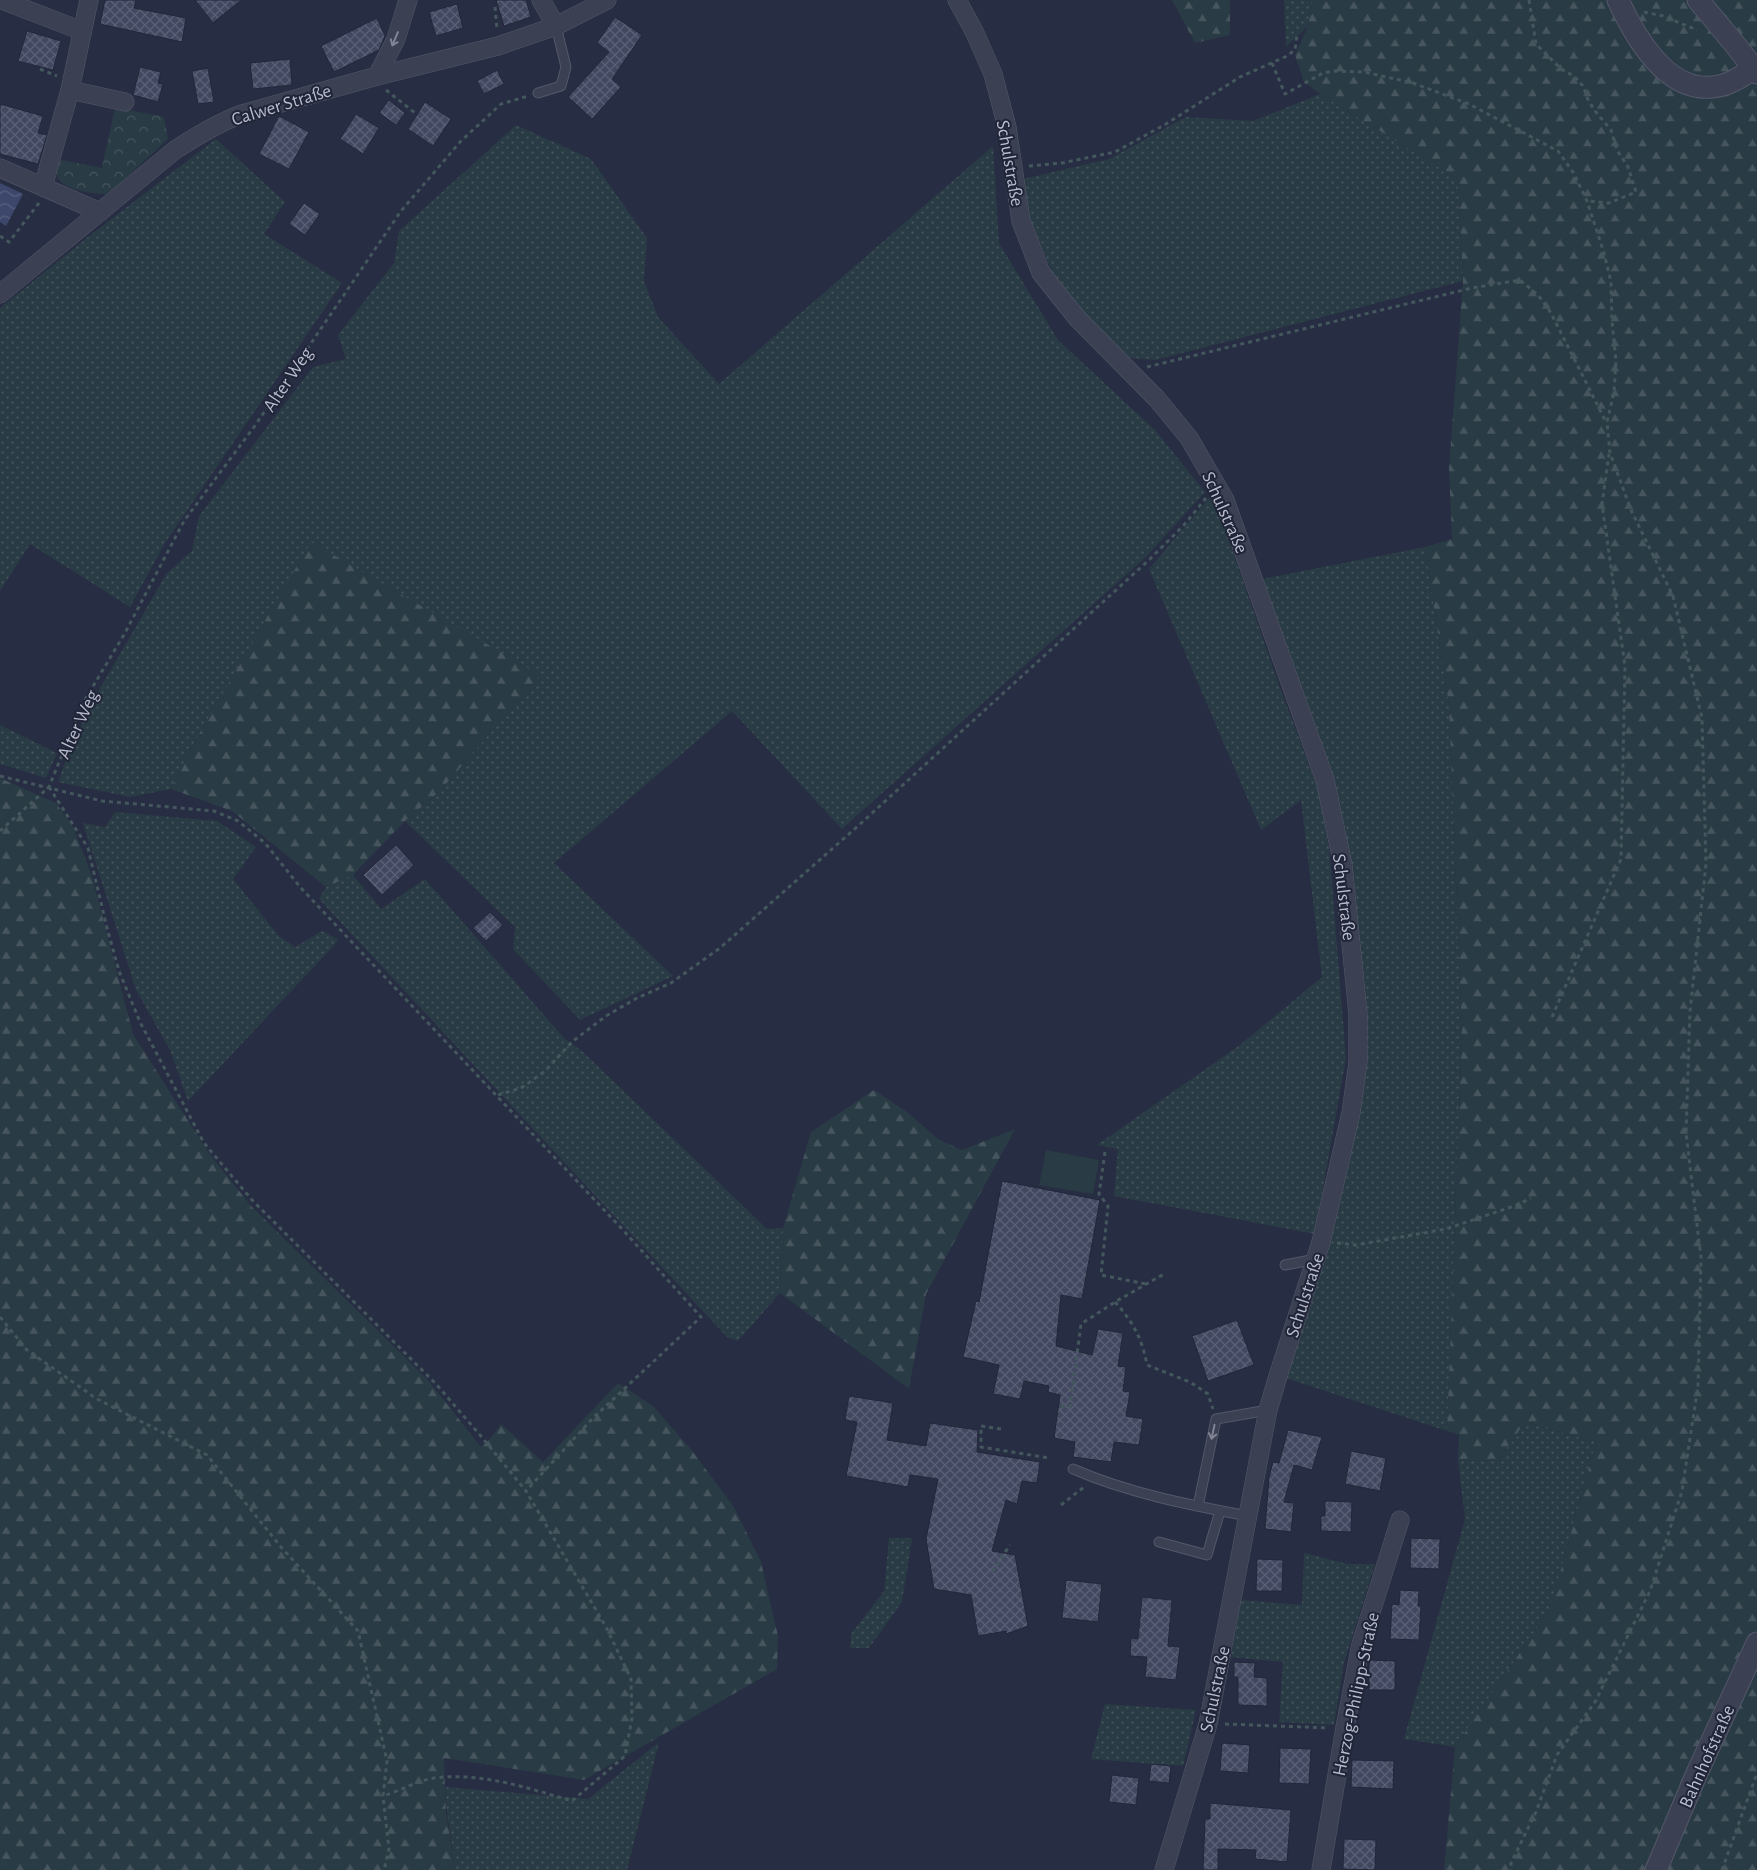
<svg xmlns="http://www.w3.org/2000/svg" width="1757" height="1870" viewBox="0 0 1757 1870" font-family="'Alegreya Sans',sans-serif">
  <style>
    .grass { fill: url(#grass-dots) }
    .forest { fill: url(#forest-firs) }
    .park { fill: url(#park-crowns) }
    .pitch { fill: #293b44 }
    .water { fill: url(#water-waves) }
    .building { fill: url(#building-cross-hatch); stroke: #22273a }
    .lines { fill: none; stroke-linecap: round; stroke-linejoin: round }
    .service-casing { stroke: #54586a; stroke-width: 11 }
    .minor-casing { stroke: #54586a; stroke-width: 19 }
    .tertiary-casing { stroke: #54586a; stroke-width: 23 }
    .path { stroke: #44575d; stroke-width: 3; stroke-dasharray: 4 4; stroke-linecap: butt }
    .service { stroke: #3b4052; stroke-width: 9 }
    .minor { stroke: #3b4052; stroke-width: 18 }
    .tertiary { stroke: #3b4052; stroke-width: 21 }
    .oneway { stroke: #808495 }
    .labels { text-anchor: middle; stroke-width: 4; stroke-linejoin: round; paint-order: stroke }
    .street-label { font-size: 19px; fill: #b9bccc; stroke: #202538 }
  </style>
  <defs>
    <pattern id="grass-dots" width="8" height="8" patternUnits="userSpaceOnUse" patternTransform="scale(1.25)"><rect width="8" height="8" fill="#293b44"/><path d="M2 2h.1M6 6h.1" fill="none" stroke="#46555e" stroke-width="1.8" stroke-linecap="round"/></pattern>
    <pattern id="forest-firs" width="22" height="20" patternUnits="userSpaceOnUse" patternTransform="scale(1.25)"><rect width="22" height="20" fill="#293b44"/><path d="M5 1l3.5 6h-7zM16 11l3.5 6h-7z" fill="#46555e"/></pattern>
    <pattern id="park-crowns" width="20" height="18" patternUnits="userSpaceOnUse" patternTransform="scale(1.25)"><rect width="20" height="18" fill="#293b44"/><path d="M2 6a3 3 0 1 1 6 0M12 15a3 3 0 1 1 6 0" fill="none" stroke="#46555e"/></pattern>
    <pattern id="water-waves" width="16" height="10" patternUnits="userSpaceOnUse" patternTransform="scale(1.25)"><rect width="16" height="10" fill="#3d476b"/><path d="M0 5q4-4 8 0t8 0" fill="none" stroke="#57607f"/></pattern>
    <pattern id="building-cross-hatch" width="8" height="8" patternUnits="userSpaceOnUse" patternTransform="scale(1.25)"><rect width="8" height="8" fill="#414860"/><path d="M0 0l8 8M0 8l8-8" fill="none" stroke="#5a6076"/></pattern>
  </defs>
  <rect width="100%" height="100%" fill="#272d43"/>
  <g class="grass">
    <path d="M1284,0H1313L1308,26L1286,47Z"/>
    <path d="M1320,94L1458,179L1463,281L1155,360L1129,358L1083,314L1052,273L1031,222L1023,179L1109,159L1186,117L1253,121Z"/>
    <path d="M516,125L591,159L647,238L644,281L658,317L719,384L993,146L999,243L1058,340L1155,430L1205,492L1146,557L842,829L732,711L554,863L673,976L580,1020L513,949L515,927L405,821L440,791L540,675L198,736L171,789L130,797L58,782L69,751L95,697L167,573L192,551L199,516L313,367L346,359L338,335L394,263L399,231Z"/>
    <path d="M216,139L285,202L264,234L342,283L165,543L130,607L30,544L0,591V308L93,233Z"/>
    <path d="M1210,497L1220,515L1279,685L1317,786L1329,847L1346,1058L1315,1234L1114,1196L1118,1149L1097,1145L1240,1045L1322,977L1301,800L1261,830L1149,569Z"/>
    <path d="M1425,547L1449,706L1462,1034L1447,1431L1283,1377L1353,1135L1347,860L1333,776L1262,579Z"/>
    <path d="M0,725L57,753L46,778L0,764Z"/>
    <path d="M115,812L217,821L256,847L233,879L279,936L295,947L322,931L339,940L188,1101L170,1050L136,990L83,823L105,827Z"/>
    <path d="M353,875L381,909L425,879L564,1038L583,1052L767,1229L783,1228L780,1293L738,1341L727,1337L319,899L326,887Z"/>
    <path d="M1525,1422L1596,1442L1550,1609L1455,1747L1404,1739L1465,1519L1458,1460L1498,1461Z"/>
    <path d="M889,1538H912L902,1602L869,1648H850L851,1634L884,1591Z"/>
    <path d="M1304,1553L1348,1564H1375L1344,1663L1334,1725L1279,1722L1283,1662L1231,1657L1241,1600L1302,1605Z"/>
    <path d="M1105,1704L1196,1710L1183,1766L1091,1759Z"/>
    <path d="M659,1742L627,1870H453L455,1868C452,1841 446,1815 445,1787L588,1799Z"/>
  </g>
  <g class="forest">
    <path d="M1172,0H1230V35L1195,43Z"/>
    <path d="M1313,0H1757V1870H1444L1455,1747L1550,1609L1596,1442L1525,1422L1498,1461L1458,1460L1459,1435L1447,1431L1462,1034L1449,706L1425,547L1452,539L1449,469L1463,281L1458,179L1320,94L1304,82L1295,55L1308,26Z"/>
    <path d="M311,542L540,675L440,791L405,821L353,875L326,887L232,811L171,789L198,736Z"/>
    <path d="M0,778L56,803L73,827L91,873L133,1034L208,1152L252,1207L428,1380L481,1447L491,1438L501,1424L543,1462L618,1383L653,1406L690,1448L734,1507L761,1562L778,1636L777,1669L584,1780L444,1758L446,1813L455,1868L453,1870H0Z"/>
    <path d="M874,1090L907,1112L938,1139L962,1150L1015,1129L926,1294L909,1389L780,1293L783,1228L811,1132Z"/>
  </g>
  <path class="park" d="M115,107L164,117L168,139L115,188L105,194C90,193 64,191 57,176C55,171 57,164 57,159L102,168Z"/>
  <path class="pitch" d="M1046,1150L1099,1160L1093,1194L1039,1185Z"/>
  <path class="water" d="M0,183L23,194L6,226L0,222Z"/>
  <g class="building">
    <path d="M105,0H136L134,8L186,18L182,42L100,24Z"/>
    <path d="M195,0H241L213,23Z"/>
    <path d="M496,0H526L531,17L504,26Z"/>
    <path d="M457,4L463,28L436,36L429,12Z"/>
    <path d="M615,17L642,35L612,79L621,87L592,119L568,97L609,52L597,43Z"/>
    <path d="M377,18L385,36L379,50L334,72L321,46Z"/>
    <path d="M27,31L61,41L53,70L18,61Z"/>
    <path d="M290,59L292,85L253,89L250,63Z"/>
    <path d="M140,67L161,72L158,83L163,84L158,102L133,95Z"/>
    <path d="M208,68L214,102L198,104L192,71Z"/>
    <path d="M497,70L504,84L484,94L477,81Z"/>
    <path d="M389,100L405,113L396,125L379,113Z"/>
    <path d="M425,102L451,119L433,146L408,129Z"/>
    <path d="M0,104L43,116L38,133L47,135L38,164L0,154Z"/>
    <path d="M356,114L379,128L363,154L340,139Z"/>
    <path d="M279,116L309,132L289,169L259,154Z"/>
    <path d="M304,203L320,214L305,235L289,224Z"/>
    <path d="M396,845L414,865L382,895L363,875Z"/>
    <path d="M490,912L503,925L486,941L473,928Z"/>
    <path d="M1002,1181L1100,1200L1082,1299L1061,1295L1056,1346L1092,1355L1098,1329L1123,1333L1118,1366L1126,1367L1123,1391L1130,1392L1126,1416L1143,1419L1139,1445L1114,1442L1111,1462L1073,1457L1075,1442L1054,1438L1060,1395L1048,1392L1049,1386L1024,1381L1020,1399L993,1394L999,1365L963,1357L976,1301L979,1302Z"/>
    <path d="M1237,1320L1254,1365L1208,1381L1192,1336Z"/>
    <path d="M849,1396L893,1403L887,1440L926,1446L930,1423L978,1430L977,1452L1040,1462L1037,1483L1022,1481L1017,1504L1006,1500L992,1551L1015,1555L1028,1626L1006,1634V1631L978,1636L971,1595L934,1589L926,1539L938,1479L910,1475L908,1487L846,1476L857,1422L845,1420Z"/>
    <path d="M1288,1430L1322,1437L1312,1470L1294,1465L1284,1502L1294,1503L1291,1532L1265,1529L1269,1477L1273,1462L1279,1463Z"/>
    <path d="M1351,1451L1386,1458L1380,1491L1345,1484Z"/>
    <path d="M1325,1501L1352,1502L1351,1532L1321,1531V1516H1325Z"/>
    <path d="M1411,1538L1440,1539L1439,1569L1410,1568Z"/>
    <path d="M1257,1559L1283,1560L1282,1591H1256Z"/>
    <path d="M1066,1580L1102,1584L1098,1622L1062,1618Z"/>
    <path d="M1400,1590L1419,1591L1418,1606H1421L1419,1640L1390,1639L1392,1604L1399,1605Z"/>
    <path d="M1142,1597L1172,1600L1168,1646L1180,1647L1176,1680L1145,1677L1147,1657L1130,1656L1131,1638L1138,1639Z"/>
    <path d="M1369,1660L1395,1661V1690H1369Z"/>
    <path d="M1234,1662L1255,1663L1254,1677L1267,1678V1706L1238,1705V1677H1234Z"/>
    <path d="M1222,1743L1250,1745L1248,1773L1220,1771Z"/>
    <path d="M1280,1748L1311,1749L1309,1784L1279,1783Z"/>
    <path d="M1352,1760L1394,1761L1393,1789L1351,1787Z"/>
    <path d="M1151,1764L1171,1766L1169,1783L1149,1781Z"/>
    <path d="M1112,1775L1139,1778L1136,1805L1109,1802Z"/>
    <path d="M1210,1803L1291,1810L1287,1862L1255,1859L1256,1850L1218,1849V1870H1203L1205,1819H1210Z"/>
    <path d="M1344,1839L1376,1840L1375,1870L1343,1869Z"/>
  </g>
  <g class="lines">
    <defs>
      <g id="service">
        <path d="M538,93L561,86L566,67L556,26"/>
        <path d="M1285,1265L1316,1259"/>
        <path d="M1073,1469C1128,1493 1189,1505 1248,1516"/>
        <path d="M1198,1506L1216,1419L1268,1410"/>
        <path d="M1159,1542L1207,1555L1220,1511"/>
      </g>
      <g id="minor">
        <path d="M2,0L82,31"/>
        <path d="M541,0L556,26"/>
        <path d="M957,0L974,31L993,74L1007,127L1021,221L1041,273L1077,318L1157,399L1189,438L1225,500L1325,780L1343,865L1358,1014V1062L1351,1113L1321,1242L1278,1376L1268,1410L1208,1724L1164,1870"/>
        <path d="M377,76L396,39L408,0"/>
        <path d="M70,90L125,102"/>
        <path d="M0,168L100,212"/>
        <path d="M43,187L70,90L89,0"/>
        <path d="M0,294L175,150C197,136 218,123 242,114L377,76L498,46L556,26L607,0"/>
        <path d="M1321,1870L1345,1727L1361,1644L1400,1520"/>
      </g>
      <g id="tertiary">
        <path d="M1618,0C1634,35 1666,92 1712,87C1728,86 1741,77 1754,68"/>
        <path d="M1698,0L1737,47L1757,73"/>
        <path d="M1656,1870L1697,1773L1757,1643"/>
      </g>
    </defs>
    <use href="#service" class="service-casing"/>
    <use href="#minor" class="minor-casing"/>
    <use href="#tertiary" class="tertiary-casing"/>
    <g class="path">
      <path d="M1529,0L1536,44L1561,69L1574,76L1584,87L1586,96L1595,111L1611,130L1617,150L1628,167L1636,192L1609,203L1587,201"/>
      <path d="M495,7L497,30"/>
      <path d="M1644,12L1663,16L1697,30"/>
      <path d="M1272,63L1285,94L1323,73L1334,71L1364,72L1413,83L1469,104L1558,151L1573,172L1587,201L1604,253L1611,282L1612,321L1616,361L1614,392L1607,422L1610,453L1631,510L1673,596L1702,718L1706,864L1690,1011L1686,1133L1701,1258L1698,1386L1682,1491L1650,1591L1595,1702L1557,1755L1536,1812L1511,1863V1870"/>
      <path d="M40,69L57,76"/>
      <path d="M386,90L415,113"/>
      <path d="M1029,166L1062,163L1115,152L1166,124L1240,77L1285,57L1295,50L1297,35"/>
      <path d="M0,236L9,242L39,203"/>
      <path d="M1147,367L1472,288L1520,280L1538,295L1551,313L1606,422"/>
      <path d="M0,776L102,801L214,811L238,821L265,843L301,888L623,1230L701,1317L592,1419L526,1491"/>
      <path d="M49,787L88,848L107,928L119,971L140,1022L204,1143L252,1200L436,1384L480,1435L526,1491L606,1627L631,1679L632,1718L625,1756L572,1801C528,1788 481,1772 434,1778C417,1781 399,1791 383,1796"/>
      <path d="M0,831L49,787L83,703L125,633L184,521L254,427L401,211L461,141L501,104L528,96"/>
      <path d="M1552,1017L1621,859L1625,666L1602,504L1609,454"/>
      <path d="M498,1095L521,1088L544,1072L573,1041L606,1016L637,998L671,983L720,948L858,826L1150,559L1184,525L1206,498"/>
      <path d="M1105,1152L1099,1194L1108,1206L1101,1275L1146,1284"/>
      <path d="M1337,1243L1356,1245L1446,1229L1517,1205L1531,1198"/>
      <path d="M1115,1302C1133,1322 1142,1338 1147,1365L1190,1382L1208,1394L1213,1409"/>
      <path d="M0,1317L27,1350L97,1399L207,1455L281,1547L358,1631L387,1761L383,1796L389,1849L384,1870"/>
      <path d="M1061,1406L1070,1407L1081,1324L1115,1302L1164,1274"/>
      <path d="M1001,1429L981,1426V1447L1049,1458"/>
      <path d="M1061,1505L1084,1487"/>
      <path d="M992,1572L1010,1545"/>
      <path d="M1225,1724L1329,1728"/>
      <path d="M1722,1870L1757,1773"/>
    </g>
    <use href="#service" class="service"/>
    <use href="#minor" class="minor"/>
    <use href="#tertiary" class="tertiary"/>
  </g>
  <defs><path id="oneway-shaft" d="M-6 0H5M1.5-3L5.5 0L1.5 3" fill="none" stroke-width="1.6" stroke-linecap="round" stroke-linejoin="round" transform="scale(1.25)"/></defs>
  <g class="oneway">
    <use href="#oneway-shaft" transform="translate(395 39) rotate(113)"/>
    <use href="#oneway-shaft" transform="translate(1213 1432) rotate(102)"/>
  </g>
  <g class="labels">
    <g class="street-label">
      <text transform="translate(281 104) rotate(-17)" y="7">Calwer Straße</text>
      <text transform="translate(1011 163) rotate(80)" y="7">Schulstraße</text>
      <text transform="translate(287 379) rotate(-56)" y="7">Alter Weg</text>
      <text transform="translate(1226 512) rotate(66)" y="7">Schulstraße</text>
      <text transform="translate(77 724) rotate(-65)" y="7">Alter Weg</text>
      <text transform="translate(1345 897) rotate(83)" y="7">Schulstraße</text>
      <text transform="translate(1304 1295) rotate(-72)" y="7">Schulstraße</text>
      <text transform="translate(1214 1689) rotate(-78)" y="7">Schulstraße</text>
      <text transform="translate(1355 1694) rotate(-78)" y="7">Herzog-Philipp-Straße</text>
      <text transform="translate(1706 1756) rotate(-66)" y="7">Bahnhofstraße</text>
    </g>
  </g>
</svg>
